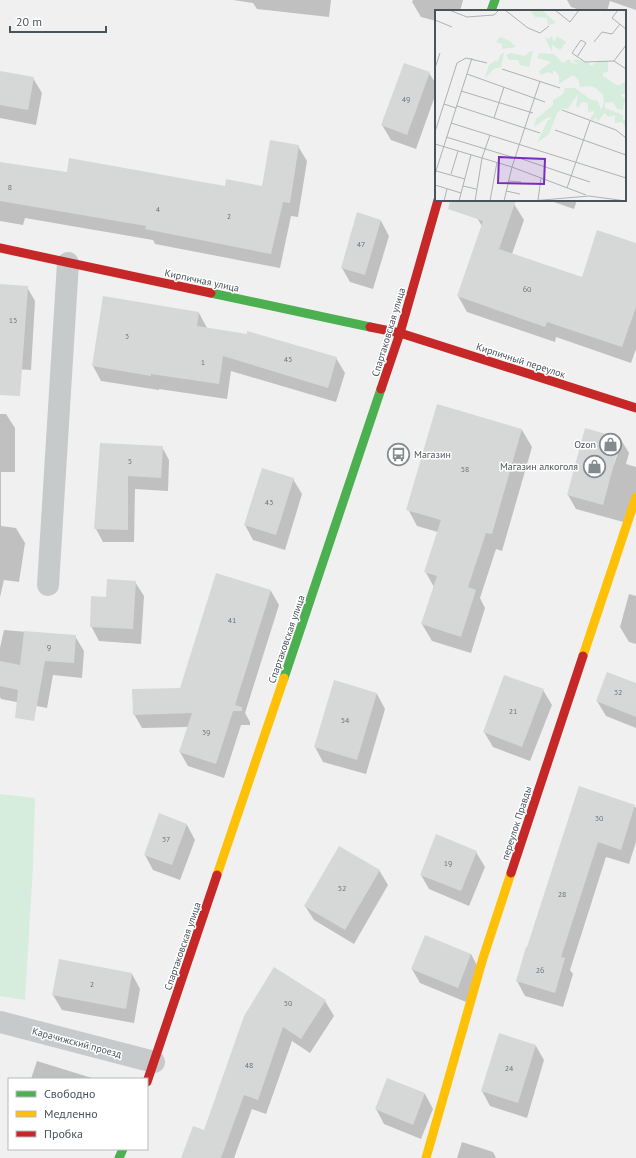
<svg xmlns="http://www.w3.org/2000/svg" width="636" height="1158" viewBox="0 0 636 1158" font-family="'PT Sans',sans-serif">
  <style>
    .green { fill: #d6eddd }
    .shadow { fill: #0003; fill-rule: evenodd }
    .building { fill: #d6d8d8 }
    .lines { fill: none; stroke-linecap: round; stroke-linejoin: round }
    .street { stroke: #c7cacb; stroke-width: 22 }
    .fast { stroke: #4caf50; stroke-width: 9 }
    .slow { stroke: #ffc107; stroke-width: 9 }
    .jam { stroke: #c62828; stroke-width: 9 }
    .labels { text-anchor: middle; stroke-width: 3; stroke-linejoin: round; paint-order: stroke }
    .number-label { font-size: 8px; fill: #6d767b }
    .street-label { font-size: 10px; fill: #48545a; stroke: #fff }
    .poi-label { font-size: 10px; fill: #48545a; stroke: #fff; text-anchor: end }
    .inset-road { fill: none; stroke: #adb2b4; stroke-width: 1 }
    .view { fill: #7b2cbf; fill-opacity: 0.15; stroke: #7b2cbf; stroke-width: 2 }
    .inset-edge { fill: none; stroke: #48545a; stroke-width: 2 }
  </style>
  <rect width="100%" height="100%" fill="#f0f0f0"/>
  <path class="green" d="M0,794L35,798L33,866L25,1000L0,996Z"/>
  <g class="shadow">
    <path d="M233,0H331L329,17L257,9L253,3Z"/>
    <path d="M413,0H463L460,11H436V21L421,17L412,2Z"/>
    <path d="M567,0H636V10L610,1L607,11H583L571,7Z"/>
    <path d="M0,72L33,78L42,93L36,125L0,118Z"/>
    <path d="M429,73L436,84V93L416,149L391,140L382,125Z"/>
    <path d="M298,146L307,161L298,217L291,216L280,268L155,244L153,240L25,218L23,225L0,221V163L68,173L226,188L263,187Z"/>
    <path d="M484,200H503L514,204L524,220L512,254L582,278L636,244V349L631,363L556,337L555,342L467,312L458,296L482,226L477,218Z"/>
    <path d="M548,200H577L574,209Z"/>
    <path d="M358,214L381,221L389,236L373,289L350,282L342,268Z"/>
    <path d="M0,285L27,287L35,301L31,370L0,368Z"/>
    <path d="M199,313L207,328L336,358L345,373L336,402L231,371L227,399L159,389V390L101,381L93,366Z"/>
    <path d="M0,414H6L15,428V472H1V526L16,528L25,543L19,582L4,580L0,597Z"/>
    <path d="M522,430L532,447L502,551L496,549L480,598L485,608L471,653L432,641L422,624L434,587L425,571L438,532L417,526L408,509Z"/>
    <path d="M620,438L629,453L626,464L636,467V503L627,523L576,509L568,495ZM617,449H619L614,465H612Z"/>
    <path d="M101,444L162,447L169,460L168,491L135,489L134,542H103L96,529Z"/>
    <path d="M293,479L302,494L285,550L253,540L245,525Z"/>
    <path d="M217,574L271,591L279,605L245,713L250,722V725H241L224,778L188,766L180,752L188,727L142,728L134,714L181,689Z"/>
    <path d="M135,582L144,596L141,644L99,641L91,626L107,598Z"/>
    <path d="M629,594L636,596V644L629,642L620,627Z"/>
    <path d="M4,630L75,636L84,651L82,678L53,675L47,708L1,699L0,697V648Z"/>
    <path d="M636,684V728L606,716L597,701Z"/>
    <path d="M543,690L552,705L530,761L493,747L484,732Z"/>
    <path d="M377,694L385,709L366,774L323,762L315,747Z"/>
    <path d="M579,787L634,806L636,808V842L629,864L606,857L570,970L573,974L563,1007L525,996L517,981Z"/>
    <path d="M160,815L187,825L195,840L180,880L153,870L145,855Z"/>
    <path d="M476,852L485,867L469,906L429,889L421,875Z"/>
    <path d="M379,870L388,885L354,944L314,920L305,906Z"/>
    <path d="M471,954L479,969L466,1002L420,983L412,969Z"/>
    <path d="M132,974L140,989L134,1023L62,1010L53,995Z"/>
    <path d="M325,1001L334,1016L310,1053L292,1041L266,1114L252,1109L234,1158H182L205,1131L245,1017Z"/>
    <path d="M500,1034L536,1046L544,1060L527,1118L490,1106L482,1091Z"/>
    <path d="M37,1061L95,1079H31Z"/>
    <path d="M388,1079L425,1094L433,1109L421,1139L384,1124L376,1109Z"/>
    <path d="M462,1142L493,1152L496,1158H457Z"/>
  </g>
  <g class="building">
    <path d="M404,63L430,72L407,135L381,125Z"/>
    <path d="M0,71L34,77L28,110L0,105Z"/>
    <path d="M270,140L299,145L290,203L283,202L271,254L145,229L146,226L0,201V162L67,172L69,158L225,186L226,179L262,186Z"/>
    <path d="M450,200H516L499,249L582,277L597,230L636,243V307L622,347L547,322L545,327L457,296L483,221L448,209Z"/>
    <path d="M357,212L381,220L365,275L341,268Z"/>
    <path d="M0,284L28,286L20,396L0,395Z"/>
    <path d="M103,296L199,312L197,326L247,334V331L337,357L328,388L223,356L219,384L151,374V376L92,366Z"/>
    <path d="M437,404L522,429L492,534L486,533L468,587L476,590L461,637L421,624L437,576L424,572L441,520L406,510Z"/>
    <path d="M585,428L621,438L603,505L567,495Z"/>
    <path d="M100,443L163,446L161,478L128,476V530L94,529Z"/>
    <path d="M262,468L294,478L276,535L244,525Z"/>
    <path d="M216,573L271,590L235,705L242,707V711H233L216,764L179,752L192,713L133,715L132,689L180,688Z"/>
    <path d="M107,579L136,581L133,629L90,627L91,596L106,597Z"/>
    <path d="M24,631L76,635L74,663L45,661L34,721L15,718L18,690L0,686V661L20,665Z"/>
    <path d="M607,672L636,683V717L596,701Z"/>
    <path d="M504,675L544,689L522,747L483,732Z"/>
    <path d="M334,680L377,693L357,760L314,747Z"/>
    <path d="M579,786L635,805L621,850L598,842L561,957L565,958L555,993L516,981L526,947H527Z"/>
    <path d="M159,813L187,824L172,865L144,855Z"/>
    <path d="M436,834L477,851L461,891L420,875Z"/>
    <path d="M339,846L380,870L345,930L304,906Z"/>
    <path d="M425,935L471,954L458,988L411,969Z"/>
    <path d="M59,959L132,973L126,1009L52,995Z"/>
    <path d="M274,967L326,1000L301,1039L283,1027L258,1100L244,1095L221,1158H181L193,1126L204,1130L244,1016Z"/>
    <path d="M499,1033L536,1045L518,1103L481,1091Z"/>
    <path d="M387,1078L425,1093L413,1125L375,1109Z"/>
  </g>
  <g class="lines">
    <g class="street">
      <path d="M48,585L68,263"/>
      <path d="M0,1022L154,1062"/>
    </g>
    <g class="fast">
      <path d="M491,11L495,0"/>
      <path d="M211,293L370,327"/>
      <path d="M284,678L381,389"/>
      <path d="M119,1158L123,1149"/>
    </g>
    <g class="slow">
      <path d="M583,656L636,497"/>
      <path d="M217,875L284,678"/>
      <path d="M426,1158L483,958L511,873"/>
    </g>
    <g class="jam">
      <path d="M0,248L211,293"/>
      <path d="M370,327L400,333L636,408"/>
      <path d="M381,389L400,333L438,200"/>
      <path d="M511,873L583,656"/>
      <path d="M147,1082L217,875"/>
    </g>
  </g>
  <defs>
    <symbol id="shop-ring" viewBox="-11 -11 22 22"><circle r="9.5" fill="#fff" stroke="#838b8e" stroke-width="1.5"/><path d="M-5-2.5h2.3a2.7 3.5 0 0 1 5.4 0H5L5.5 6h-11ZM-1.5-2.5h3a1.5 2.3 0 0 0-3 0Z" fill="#838b8e"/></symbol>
    <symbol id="bus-ring" viewBox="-11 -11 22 22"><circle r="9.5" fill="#fff" stroke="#838b8e" stroke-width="1.5"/><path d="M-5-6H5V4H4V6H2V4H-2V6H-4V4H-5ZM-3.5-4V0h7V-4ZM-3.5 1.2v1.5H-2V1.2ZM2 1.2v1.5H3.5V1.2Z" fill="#838b8e"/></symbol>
  </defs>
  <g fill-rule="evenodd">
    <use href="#shop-ring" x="598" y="432" width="25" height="25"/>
    <use href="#bus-ring" x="386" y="442" width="25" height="25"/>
    <use href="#shop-ring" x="582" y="454" width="25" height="25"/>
  </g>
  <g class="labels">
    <g class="number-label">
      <text x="406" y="102">49</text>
      <text x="10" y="190">8</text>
      <text x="158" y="212">4</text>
      <text x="229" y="219">2</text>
      <text x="361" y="247">47</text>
      <text x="527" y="292">60</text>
      <text x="13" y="323">15</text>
      <text x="127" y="339">3</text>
      <text x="288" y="362">45</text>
      <text x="203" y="365">1</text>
      <text x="130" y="464">5</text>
      <text x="465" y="472">58</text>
      <text x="269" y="505">43</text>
      <text x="232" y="623">41</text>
      <text x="49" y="650">9</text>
      <text x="618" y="695">32</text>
      <text x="513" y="714">21</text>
      <text x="345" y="723">54</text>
      <text x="206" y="735">39</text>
      <text x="599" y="821">30</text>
      <text x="166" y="842">37</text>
      <text x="448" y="866">19</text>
      <text x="342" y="891">52</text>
      <text x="562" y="897">28</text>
      <text x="540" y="973">26</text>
      <text x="92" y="987">2</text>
      <text x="288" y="1006">50</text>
      <text x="249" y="1068">48</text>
      <text x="509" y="1071">24</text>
    </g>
    <g class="street-label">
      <text transform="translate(202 280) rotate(12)" y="4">Кирпичная улица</text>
      <text transform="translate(388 332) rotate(-73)" y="4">Спартаковская улица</text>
      <text transform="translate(521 360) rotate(18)" y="4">Кирпичный переулок</text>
      <text transform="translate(286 639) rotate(-71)" y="4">Спартаковская улица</text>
      <text transform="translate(516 823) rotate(-72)" y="4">переулок Правды</text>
      <text transform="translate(182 946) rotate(-71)" y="4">Спартаковская улица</text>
      <text transform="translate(77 1042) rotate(15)" y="4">Карачижский проезд</text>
    </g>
    <g class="poi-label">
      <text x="596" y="448">Ozon</text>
      <text x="414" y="458" text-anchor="start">Магазин</text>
      <text x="578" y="470">Магазин алкоголя</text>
    </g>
  </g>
  <g transform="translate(435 10)">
    <rect width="191" height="191" fill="#f0f0f0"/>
    <path d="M99,1H108L121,13L113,15L112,8L100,7L96,2ZM109,26L113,29L117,26L119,32L122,26L131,32L125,40L117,35V42ZM65,27L75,31L81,37L67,39V34L61,32ZM95,41H98L94,57L85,55L83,50H74L71,45L76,43L90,46ZM69,42L66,57L59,59L50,68L54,55L61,50L63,52L65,45ZM104,43L119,44L128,53L134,49L137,53L143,54L138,51L141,49L154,53L156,56L165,50L167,52L173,51V62L168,63V66L183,76L191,71V84H185L190,89L188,100L182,99L178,92L170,93V98L188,105V110H191V118L187,112L180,113V105L174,107L169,103L163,112L161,108L157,111L155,109L160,101L153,102V93L147,92L143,98L141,96L143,84L132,100L129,98L122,103L114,124L102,133L113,110L117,109L113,107L99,117L101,109L118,95V90L128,84L130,78H140L155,89L163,91L166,100L169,92L168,85L162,79L156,76L145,77L143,69L138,65L124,74V66L120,61H118V64L113,62L106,65L104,61L116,52L102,48Z" fill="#d6eddd"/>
    <path class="inset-road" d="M14,0L32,7L59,5L64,0M70,0L93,18L105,23L114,16M120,0L135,12L144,0M183,0L177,8L191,19M0,10L17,17M159,32L167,22L177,24L185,14M142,47L151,33L146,30L137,43L150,52L179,51L191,59M179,51L191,35M0,58L5,43M67,59L125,78M32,64L110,92M26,81L98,103M9,94L21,98M22,96L105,123M127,100L181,120L191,128M59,108L69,77M16,113L191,168M120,120L191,145M0,122L22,53L31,48L52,53M11,127L80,148M0,134L77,157L151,185M81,147L137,166M1,161L30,169M0,164L37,48M16,164L23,141M137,166L155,172M74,171L86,172M0,175L26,183M28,176L41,179M132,178L155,111M71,181L85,184M103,190L106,168M9,191L12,179M24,191L36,145M40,191L47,148L55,125M55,191L62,152M69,191L77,157L105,71M96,191L154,186L191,191"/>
    <path class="view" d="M64,147L110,149L109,174L63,173Z"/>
    <rect width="191" height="191" class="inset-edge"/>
  </g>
  <rect x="8" y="1078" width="140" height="72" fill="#ffffff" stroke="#b6bbbd"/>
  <rect x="16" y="1091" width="20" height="6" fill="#4caf50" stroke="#b6bbbd"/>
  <text x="44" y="1098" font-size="12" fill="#48545a">Свободно</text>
  <rect x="16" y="1111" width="20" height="6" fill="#ffc107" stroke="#b6bbbd"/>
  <text x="44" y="1118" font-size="12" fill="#48545a">Медленно</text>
  <rect x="16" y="1131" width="20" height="6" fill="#c62828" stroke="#b6bbbd"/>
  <text x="44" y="1138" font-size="12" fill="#48545a">Пробка</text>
  <path d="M10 26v6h96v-6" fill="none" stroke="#48545a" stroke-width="2"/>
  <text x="16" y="26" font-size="12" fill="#48545a" stroke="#ffffff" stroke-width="3" paint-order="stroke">20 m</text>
</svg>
